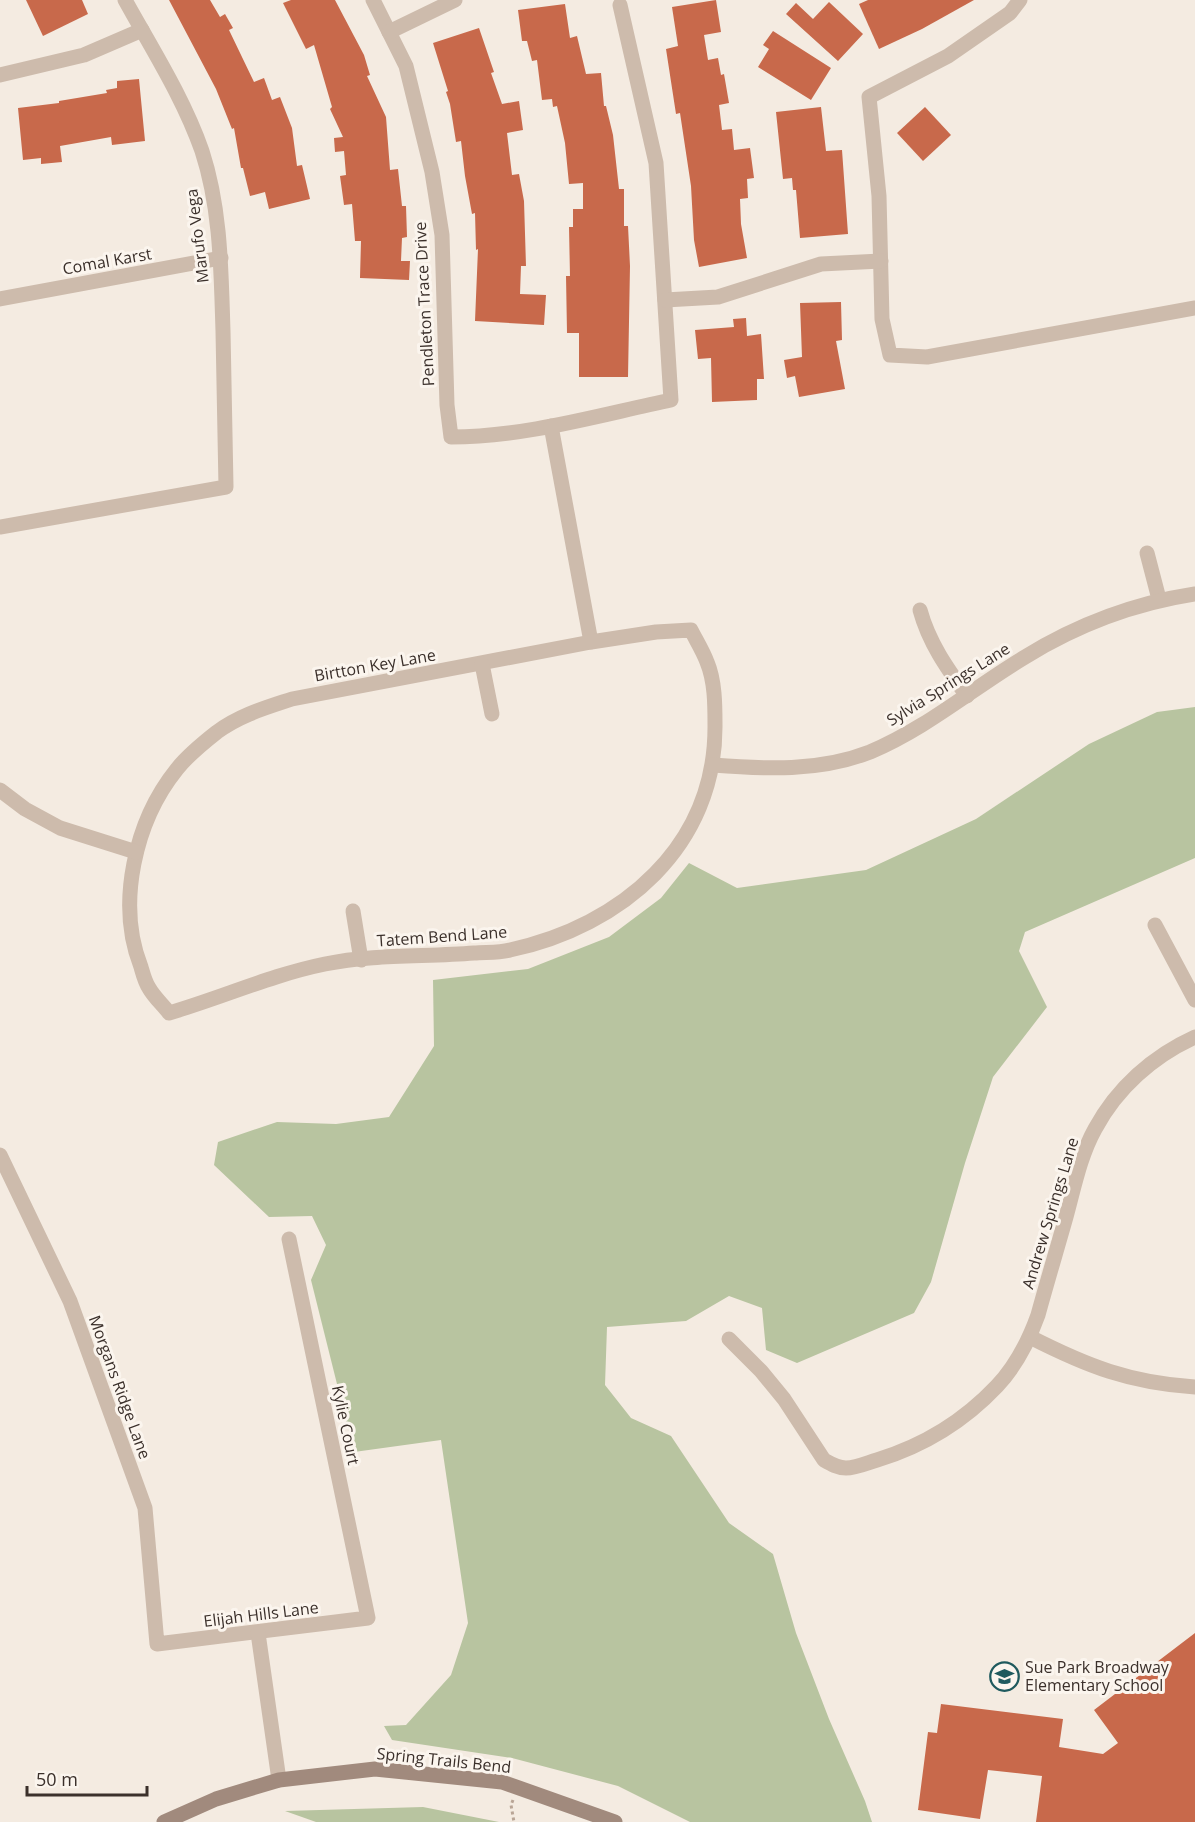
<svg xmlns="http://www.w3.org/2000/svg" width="1195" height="1822" viewBox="0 0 1195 1822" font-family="'Open Sans',sans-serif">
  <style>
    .green { fill: #b8c4a0 }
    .building { fill: #c8694b }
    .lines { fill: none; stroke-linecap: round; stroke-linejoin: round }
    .path { stroke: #b9a596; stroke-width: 3; stroke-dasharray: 3 3; stroke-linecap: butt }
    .street { stroke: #cdbbac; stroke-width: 15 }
    .secondary { stroke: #a18a7d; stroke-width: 15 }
    .labels { text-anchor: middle; stroke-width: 6; stroke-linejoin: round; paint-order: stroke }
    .street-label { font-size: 16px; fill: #3b302b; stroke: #fbf5ee }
    .poi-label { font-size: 16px; fill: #3b302b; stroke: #fbf5ee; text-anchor: start }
  </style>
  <rect width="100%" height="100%" fill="#f4ebe1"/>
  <g class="green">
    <path d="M1195,707V858L1025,932L1019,951L1047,1007L993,1077L965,1163L931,1282L914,1313L797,1363L766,1350L762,1308L729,1296L686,1321L607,1327L605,1385L631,1418L671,1436L729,1523L773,1554L796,1633L829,1719L865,1801L872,1822H690L618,1786L512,1758L392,1740L384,1726L406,1725L451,1675L468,1623L441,1440L354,1452L311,1280L326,1245L312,1216L269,1217L214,1165L218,1142L277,1122L336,1124L389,1117L434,1046L433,980L528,969L609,937L661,898L689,863L737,888L866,870L976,819L1089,744L1157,712Z"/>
    <path d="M423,1807L499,1822H316L285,1811Z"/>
  </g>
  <g class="building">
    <path d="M26,0H82L88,14L43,36Z"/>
    <path d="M169,0H210L220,17L225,14L233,28L229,30L254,82L264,78L272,100L280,97L292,128L297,166L302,165L310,199L269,209L265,192L250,196L243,168H241L234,128L232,129L216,89Z"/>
    <path d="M291,0H335L364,55L370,75L367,76L386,117L390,170L398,169L402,206H406L407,237L402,238L401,261H410L409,280L360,278L361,241H355L352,204L344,205L340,176L346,175L344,151L335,152L334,138L343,137L330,109L332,107L314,45L306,49L283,3Z"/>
    <path d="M716,0L721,32L704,35L708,60L718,58L721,75L724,74L729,103L719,105L722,130L732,129L734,150L750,148L754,178L747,179L748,198L740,199L741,224L747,258L699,267L694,240L691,186L680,113L676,114L666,49L678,46L672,7Z"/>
    <path d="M868,0H974L922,29L879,49L859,4Z"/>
    <path d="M829,2L863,34L838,61L786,14L796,3L813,19Z"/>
    <path d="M565,4L570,38L577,36L586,74L601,73L604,106H606L613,135L619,189H624V226H628L630,266L628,377H579V333H567L566,276H570L569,227H573V209H583V183L569,184L565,143L557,106L553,107L552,99L542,100L537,60L532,61L527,41H522L518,10Z"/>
    <path d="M479,28L494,72L491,73L502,104L519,101L523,130L507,133L512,175L519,174L524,201L526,266H521L520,294L546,295L544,325L475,321L478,249L476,250L475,213L472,214L465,176L461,141L456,142L450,104L446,92L448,91L433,43Z"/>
    <path d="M773,31L831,68L811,100L758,67L769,49L763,45Z"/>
    <path d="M139,79L145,141L112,145L111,137L60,146L62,162L41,164V158L23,160L18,108L59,103V101L107,93L106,90L117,88V81Z"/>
    <path d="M821,107L826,151L842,150L848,234L800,238L796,190H793L792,178L783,179L776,112Z"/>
    <path d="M925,107L951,135L923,161L897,133Z"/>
    <path d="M841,302L842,340L836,341L845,389L799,397L795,376L787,378L784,360L802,357L800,303Z"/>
    <path d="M746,318L747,336L761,334L764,379H757V400L712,402L711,358L698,359L695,330L734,327L733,319Z"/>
    <path d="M1195,1633V1822H1036L1042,1776L988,1770L980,1819L918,1810L928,1732L937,1733L941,1704L1063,1719L1059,1747L1103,1754L1118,1743L1094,1710Z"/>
  </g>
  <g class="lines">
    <path class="path" d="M513,1800L511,1805L514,1822"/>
    <g class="street">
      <path d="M373,0L406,66L432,172L442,235L447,405L451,437C525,437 599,415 671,400L656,163L620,5"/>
      <path d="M1020,0L1010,13L948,56L869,97L879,196L882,319L890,355L927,357L1195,308"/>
      <path d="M389,32L455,0"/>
      <path d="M0,75L84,55L142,30"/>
      <path d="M0,299L221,258"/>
      <path d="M665,300L718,297L821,264L881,261"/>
      <path d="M551,426L591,642"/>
      <path d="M0,527L226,487C225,435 224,383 223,331C221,271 221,209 202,151C183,97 152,49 125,0"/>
      <path d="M1147,553L1159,599"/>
      <path d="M920,610C929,643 947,668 967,696"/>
      <path d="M691,630C696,640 703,651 707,662C715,681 715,705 715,725C716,846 622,926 510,950C499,953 486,952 474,953C425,957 373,954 325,964C271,975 221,998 169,1013C163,1005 154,997 149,988C145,982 143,974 141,967C116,904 135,821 177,769C188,755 203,743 217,732C240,715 265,708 292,699L591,642L656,632Z"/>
      <path d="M482,664L492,714"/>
      <path d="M713,765C765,769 819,772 870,752C927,728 973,688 1025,657C1077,625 1136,603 1195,594"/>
      <path d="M0,790L25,809L60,828L136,852"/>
      <path d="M353,911L361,960"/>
      <path d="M1155,925L1195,1000"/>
      <path d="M0,1155L70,1301L145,1508L157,1644L368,1618L289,1239"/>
      <path d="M1030,1337C1087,1366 1130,1383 1195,1387"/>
      <path d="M729,1339L761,1371L784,1399L824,1460C831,1464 838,1468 846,1468C856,1468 867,1463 877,1460C923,1446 964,1421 997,1386C1016,1366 1029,1340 1038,1315C1047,1282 1057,1249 1066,1217C1074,1188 1080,1156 1095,1129C1117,1088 1153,1056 1195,1037"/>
      <path d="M258,1633L279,1780"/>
    </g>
    <path class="secondary" d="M164,1822L216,1799L279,1780L375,1769L502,1782L615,1822"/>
  </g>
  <defs>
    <symbol id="school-ring" viewBox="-11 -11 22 22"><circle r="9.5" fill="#fbf5ee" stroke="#1f5a5e" stroke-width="1.5"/><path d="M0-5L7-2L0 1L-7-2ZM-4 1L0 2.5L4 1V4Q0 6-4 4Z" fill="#1f5a5e"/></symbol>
  </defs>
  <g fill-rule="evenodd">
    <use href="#school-ring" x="988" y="1660" width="33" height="33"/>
  </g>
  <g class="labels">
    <g class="street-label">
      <text transform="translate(197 236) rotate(-97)" y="6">Marufo Vega</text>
      <text transform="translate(107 261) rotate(-10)" y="6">Comal Karst</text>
      <text transform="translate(424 304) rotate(-93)" y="6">Pendleton Trace Drive</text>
      <text transform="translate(375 665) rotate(-10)" y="6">Birtton Key Lane</text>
      <text transform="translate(948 684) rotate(-32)" y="6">Sylvia Springs Lane</text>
      <text transform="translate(442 936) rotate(-4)" y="6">Tatem Bend Lane</text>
      <text transform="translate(1050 1213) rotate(-73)" y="6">Andrew Springs Lane</text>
      <text transform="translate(120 1387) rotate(70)" y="6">Morgans Ridge Lane</text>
      <text transform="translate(346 1425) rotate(78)" y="6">Kylie Court</text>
      <text transform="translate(261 1614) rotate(-7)" y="6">Elijah Hills Lane</text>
      <text transform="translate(444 1760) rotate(6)" y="6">Spring Trails Bend</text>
    </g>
    <g class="poi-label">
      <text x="1025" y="1673">Sue Park Broadway<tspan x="1025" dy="18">Elementary School</tspan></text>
    </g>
  </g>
  <path d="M27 1786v9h120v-9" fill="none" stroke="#3b302b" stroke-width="3"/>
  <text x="36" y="1786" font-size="18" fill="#3b302b" stroke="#fbf5ee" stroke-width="4.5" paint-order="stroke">50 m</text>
</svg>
